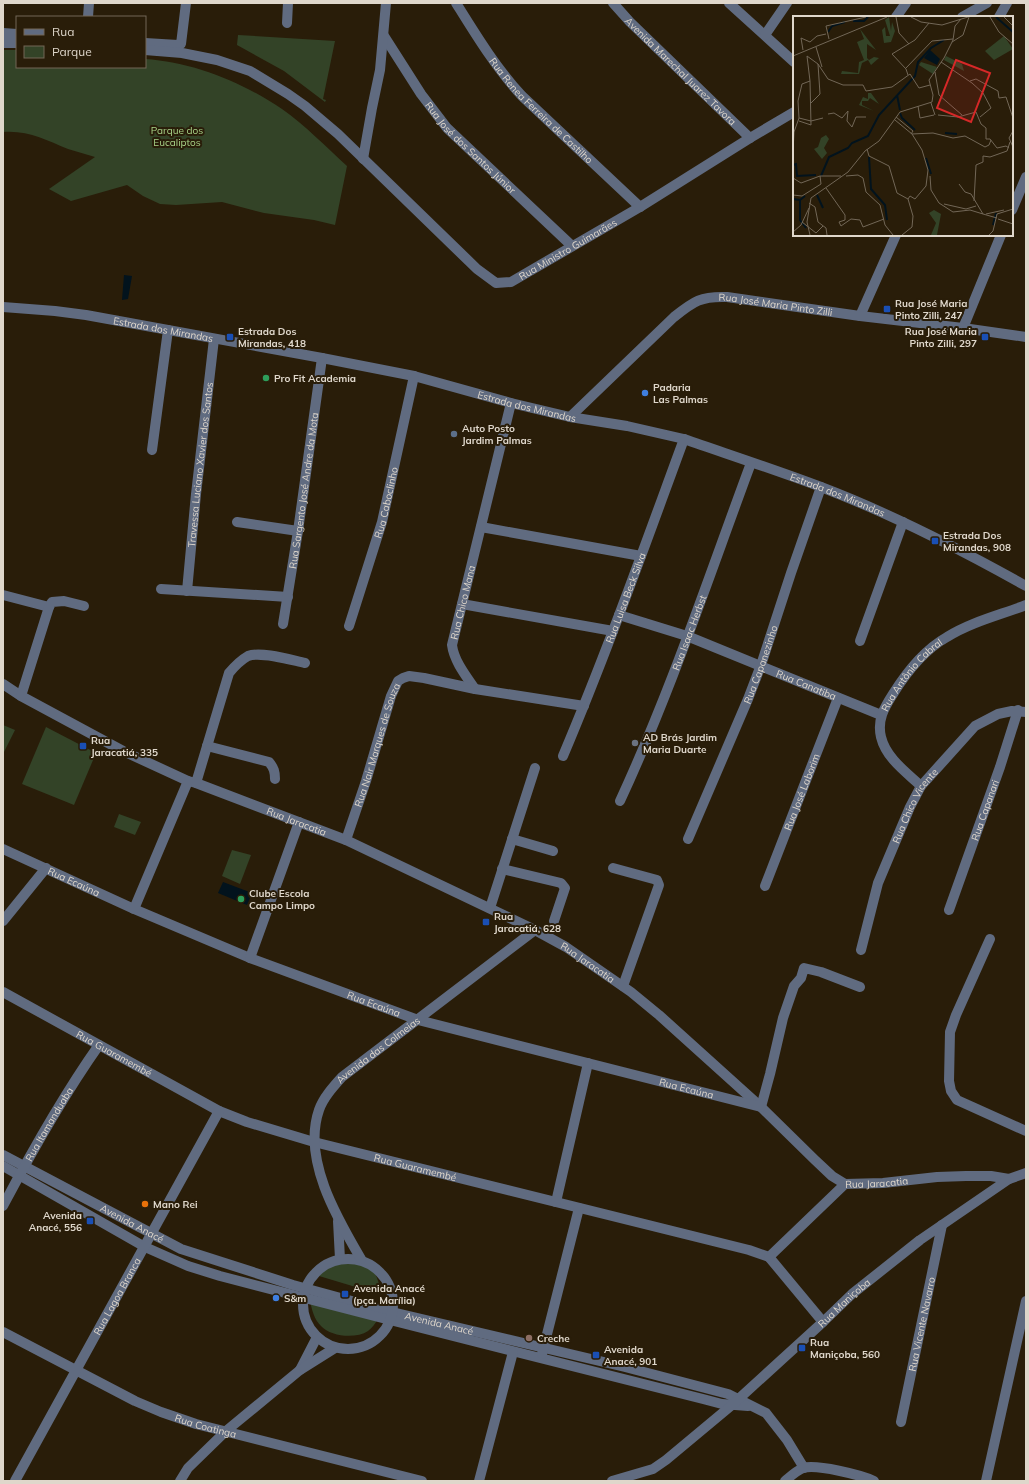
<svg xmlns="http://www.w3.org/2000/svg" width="1029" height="1484" viewBox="0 0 1029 1484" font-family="Mulish,sans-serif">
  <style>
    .green { fill: #334327 }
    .water { fill: #02131d }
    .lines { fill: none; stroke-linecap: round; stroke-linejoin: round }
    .minor { stroke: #606b80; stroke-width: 10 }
    .transit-dot { fill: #1a4fb4; stroke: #291d09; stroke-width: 1.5 }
    .leisure-dot { fill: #2e9e5b; stroke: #291d09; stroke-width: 1.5 }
    .shop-dot { fill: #3f7fe0; stroke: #291d09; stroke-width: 1.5 }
    .service-dot { fill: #5c6f8a; stroke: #291d09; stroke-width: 1.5 }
    .worship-dot { fill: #6b7280; stroke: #291d09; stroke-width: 1.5 }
    .food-dot { fill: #e8710a; stroke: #291d09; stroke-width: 1.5 }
    .education-dot { fill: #8d6e63; stroke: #291d09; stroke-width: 1.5 }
    .labels { text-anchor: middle; stroke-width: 4; stroke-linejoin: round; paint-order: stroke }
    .street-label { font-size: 10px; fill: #dfd7cb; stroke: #291d09 }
    .park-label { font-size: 10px; fill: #a9d489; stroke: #291d09 }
    .poi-label { font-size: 10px; font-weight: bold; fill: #dfd7cb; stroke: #291d09; text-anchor: start }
    .inset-river { fill: none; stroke: #02131d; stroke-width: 2 }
    .inset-road { fill: none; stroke: #726757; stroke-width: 1 }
    .view { fill: #d62828; fill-opacity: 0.15; stroke: #d62828; stroke-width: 2 }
    .inset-edge { fill: none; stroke: #dfd7cb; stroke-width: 2 }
  </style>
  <rect width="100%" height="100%" fill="#291d09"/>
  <g class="green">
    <path d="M238,35L335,41L323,99L326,100L325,102L284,71L237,45Z"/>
    <path d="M3,50H17V67H145V59C193,62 242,82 282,109C305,125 326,147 347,166L335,225L314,220L264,213L222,202L176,205L160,204L143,196L127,185L71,201L49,189L95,157C86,154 77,152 68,149C46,140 28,130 3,132Z"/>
    <path d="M3,725L15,730L3,754Z"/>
    <path d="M46,727L96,753L74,805L22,784Z"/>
    <path d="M119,814L141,822L135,835L114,827Z"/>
    <path d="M232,850L251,855L240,884L222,876Z"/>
    <path d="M338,1259C354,1259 371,1262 377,1278C379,1284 381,1287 379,1294L319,1276L330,1264Z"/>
    <path d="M310,1301L378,1319C375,1324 372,1328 368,1331C356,1339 331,1337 321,1326C314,1319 312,1310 310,1301Z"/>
  </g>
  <g class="water">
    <path d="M124,275L132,276L128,299L122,300Z"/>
    <path d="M223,882L252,893L247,905L218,893Z"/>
  </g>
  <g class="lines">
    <g class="minor">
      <path id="s1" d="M456,3C476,35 496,68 522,96L640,207"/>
      <path id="s2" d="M613,3L630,22L750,138"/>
      <path d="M729,3L794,62"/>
      <path d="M88,17L89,3"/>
      <path d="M896,17L906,3"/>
      <path d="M962,17L987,3"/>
      <path d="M999,17L1007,3"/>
      <path d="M287,23L288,3"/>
      <path d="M3,33L17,34"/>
      <path d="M765,35L787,3"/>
      <path id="s3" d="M384,36L421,94L447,128L572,246"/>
      <path d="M3,43H17"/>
      <path d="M145,43L178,45L181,44L186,3"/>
      <path id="s4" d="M145,50L182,53L217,60L250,71L288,94L305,106L338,134L477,269L496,283L511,282L640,207L750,138L794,112"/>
      <path d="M363,159L372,108L380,70L386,3"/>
      <path d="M1012,210L1026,177"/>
      <path id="s5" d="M3,307L55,311L86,315L322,358L414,376L511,403L570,417L627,426L684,439C730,455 776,470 821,487C892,514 960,549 1026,586"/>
      <path d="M860,316L896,235"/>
      <path d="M963,328L1001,235"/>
      <path id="s6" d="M570,417L674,317C694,301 701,296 727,297L860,316L963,328L1026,337"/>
      <path d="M152,450L168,330"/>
      <path d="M237,522L298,531"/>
      <path d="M481,527L641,556"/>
      <path d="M161,589L288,597"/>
      <path id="s7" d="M187,591L196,494L214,339"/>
      <path d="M3,595L49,607"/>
      <path d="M462,604L613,631"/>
      <path id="s8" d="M619,615L687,636L881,715"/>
      <path id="s9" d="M283,624L298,531L322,358"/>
      <path id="s10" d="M349,626L382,522L414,376"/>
      <path d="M860,641L903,522"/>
      <path id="s11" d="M3,684L21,696L123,751L188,781L196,783L346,840L535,930L566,947L631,992L659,1015L761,1107L815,1160L832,1176L845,1184L883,1183L937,1177L966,1176H991L1009,1179"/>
      <path id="s12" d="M475,689C466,676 454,661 452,645L511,403"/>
      <path d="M21,696L49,607L52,602L64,601L84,606"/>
      <path d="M207,746L269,762C274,768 275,772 275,779"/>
      <path id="s13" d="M563,756C607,652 645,545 684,439"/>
      <path d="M196,783L229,673C234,667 241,660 248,656C261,651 291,660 305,663"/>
      <path id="s14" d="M921,786C906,772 886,758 881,737C877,720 884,708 893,694C906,673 924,650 947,637C971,622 1000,615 1026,605"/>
      <path id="s15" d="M620,801C671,691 709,576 751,463"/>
      <path d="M512,839L553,851"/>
      <path id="s16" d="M688,839L748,699L761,665L791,573L821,487"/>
      <path id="s17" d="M346,840L366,781L391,696L398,681L403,678L409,676L424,678L475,689L584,706"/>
      <path id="s18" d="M3,849L134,909L250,958L418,1020L761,1107L770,1074L783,1018L794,986L801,978L804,968L821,972L860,987"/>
      <path d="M613,868L657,880L659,885L623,986"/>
      <path d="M502,869L561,883L565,888L554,921"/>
      <path id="s19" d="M765,886L838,698"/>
      <path d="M490,908L535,768"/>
      <path d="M134,909L188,781"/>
      <path id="s20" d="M949,910L1000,767L1018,710"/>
      <path d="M3,921L46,868"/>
      <path d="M990,939L956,1015L950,1032L949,1081L951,1091L957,1100L1026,1131"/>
      <path id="s21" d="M861,950L878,883L910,807L921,786L975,726L998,714L1012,711L1026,712"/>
      <path d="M250,958L299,822"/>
      <path id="s22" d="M3,992L219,1111L247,1122L314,1142L749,1250L769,1257L823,1322"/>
      <path id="s23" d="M3,1155L181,1249L293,1285L392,1312L625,1367L728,1394L766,1413L787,1440L804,1468"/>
      <path d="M3,1166L145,1247L188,1266L220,1276L390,1320L703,1399L722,1404L748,1406"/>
      <path d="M556,1202L588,1063"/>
      <path id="s24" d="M3,1206C32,1151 63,1096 99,1045"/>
      <path d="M338,1221L340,1259"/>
      <path d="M769,1257L845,1184"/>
      <circle cx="348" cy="1304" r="45"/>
      <path id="s25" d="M361,1259C337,1218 302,1159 319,1110C323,1098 333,1087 342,1077L535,930"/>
      <path id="s26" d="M3,1332L135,1401L161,1412L196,1424L422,1481"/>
      <path d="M542,1354L579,1208"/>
      <path d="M300,1370L317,1337"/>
      <path id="s27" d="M901,1422L942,1225"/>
      <path id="s28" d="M15,1481L219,1111"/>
      <path d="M180,1481L188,1468L226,1431L300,1370L335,1348"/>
      <path d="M479,1481L513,1352"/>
      <path id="s29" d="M612,1481L653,1469L666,1460L732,1405L823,1322L852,1294L920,1240L1009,1179L1026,1173"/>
      <path d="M785,1481C791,1476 796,1471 803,1468C817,1464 861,1475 874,1481"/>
      <path d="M986,1481L1026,1301"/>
    </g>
  </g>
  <g class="transit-dot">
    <rect x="883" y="305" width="8" height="8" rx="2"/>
    <rect x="226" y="333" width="8" height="8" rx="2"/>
    <rect x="981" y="333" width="8" height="8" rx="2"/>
    <rect x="931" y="537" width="8" height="8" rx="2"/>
    <rect x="79" y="742" width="8" height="8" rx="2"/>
    <rect x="482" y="918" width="8" height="8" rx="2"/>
    <rect x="86" y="1217" width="8" height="8" rx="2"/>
    <rect x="341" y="1290" width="8" height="8" rx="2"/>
    <rect x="798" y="1344" width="8" height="8" rx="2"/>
    <rect x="592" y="1351" width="8" height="8" rx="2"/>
  </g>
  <g class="leisure-dot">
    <circle cx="266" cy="378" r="4"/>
    <circle cx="241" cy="899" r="4"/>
  </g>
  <g class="shop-dot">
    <circle cx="645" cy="393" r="4"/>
    <circle cx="276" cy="1298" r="4"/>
  </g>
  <circle class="service-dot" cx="454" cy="434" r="4"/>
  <circle class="worship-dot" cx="635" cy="743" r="4"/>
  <circle class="food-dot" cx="145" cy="1204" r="4"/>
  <circle class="education-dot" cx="529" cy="1338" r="4"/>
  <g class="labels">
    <g class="street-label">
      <text dy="4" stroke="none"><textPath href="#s2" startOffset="96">Avenida Marechal Juarez Tavora</textPath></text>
      <text dy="4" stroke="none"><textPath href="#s1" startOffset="138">Rua Renea Ferreira de Castilho</textPath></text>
      <text dy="4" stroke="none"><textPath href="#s3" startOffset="142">Rua José dos Santos Júnior</textPath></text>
      <text dy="4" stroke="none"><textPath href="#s4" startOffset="514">Rua Ministro Guimarães</textPath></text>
      <text dy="4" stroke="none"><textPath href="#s6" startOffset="252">Rua José Maria Pinto Zilli</textPath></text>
      <text dy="4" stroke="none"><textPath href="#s5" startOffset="162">Estrada dos Mirandas</textPath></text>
      <text dy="4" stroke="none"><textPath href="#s5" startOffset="534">Estrada dos Mirandas</textPath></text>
      <text dy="4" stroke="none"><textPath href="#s7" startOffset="127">Travessa Luciano Xavier dos Santos</textPath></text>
      <text dy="4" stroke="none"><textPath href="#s9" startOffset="135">Rua Sargento José Andre da Mota</textPath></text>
      <text dy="4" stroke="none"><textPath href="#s5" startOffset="858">Estrada dos Mirandas</textPath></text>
      <text dy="4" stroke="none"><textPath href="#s10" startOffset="129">Rua Caboclinho</textPath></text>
      <text dy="4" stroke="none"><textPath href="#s13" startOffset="170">Rua Luisa Beck Silva</textPath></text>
      <text dy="4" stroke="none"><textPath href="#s12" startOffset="94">Rua Chico Mana</textPath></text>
      <text dy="4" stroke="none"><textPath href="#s15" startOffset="182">Rua Isaac Herbst</textPath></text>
      <text dy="4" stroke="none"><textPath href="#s16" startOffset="189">Rua Capanezinho</textPath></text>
      <text dy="4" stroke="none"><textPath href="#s14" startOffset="137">Rua Antônio Cabral</textPath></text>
      <text dy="4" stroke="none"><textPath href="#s8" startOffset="200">Rua Canatiba</textPath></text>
      <text dy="4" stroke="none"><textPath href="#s17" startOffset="100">Rua Nair Marques de Souza</textPath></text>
      <text dy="4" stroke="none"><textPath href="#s19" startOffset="101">Rua José Laborim</textPath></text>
      <text dy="4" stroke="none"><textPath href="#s21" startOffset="155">Rua Chico Vicente</textPath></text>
      <text dy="4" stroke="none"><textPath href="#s20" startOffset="106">Rua Capanari</textPath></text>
      <text dy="4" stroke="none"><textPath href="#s11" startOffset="325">Rua Jaracatia</textPath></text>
      <text dy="4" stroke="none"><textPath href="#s18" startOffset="78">Rua Ecaúna</textPath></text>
      <text dy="4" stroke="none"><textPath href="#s11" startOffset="649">Rua Jaracatia</textPath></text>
      <text dy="4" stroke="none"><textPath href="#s18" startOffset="402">Rua Ecaúna</textPath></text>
      <text dy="4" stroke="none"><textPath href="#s25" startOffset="245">Avenida das Colmeias</textPath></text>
      <text dy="4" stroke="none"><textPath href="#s22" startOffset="127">Rua Guaramembé</textPath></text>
      <text dy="4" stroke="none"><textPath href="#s18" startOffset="726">Rua Ecaúna</textPath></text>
      <text dy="4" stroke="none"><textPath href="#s24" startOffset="94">Rua Itamanduaba</textPath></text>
      <text dy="4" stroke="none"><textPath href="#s22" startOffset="451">Rua Guaramembé</textPath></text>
      <text dy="4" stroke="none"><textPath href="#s11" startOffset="1021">Rua Jaracatia</textPath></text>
      <text dy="4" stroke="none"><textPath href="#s23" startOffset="146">Avenida Anacé</textPath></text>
      <text dy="4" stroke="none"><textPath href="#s28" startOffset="211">Rua Lagoa Branca</textPath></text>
      <text dy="4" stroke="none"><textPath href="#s29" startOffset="296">Rua Maniçoba</textPath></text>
      <text dy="4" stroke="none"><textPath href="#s23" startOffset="470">Avenida Anacé</textPath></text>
      <text dy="4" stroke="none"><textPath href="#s27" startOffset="100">Rua Vicente Navarro</textPath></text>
      <text dy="4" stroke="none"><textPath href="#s26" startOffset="224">Rua Coatinga</textPath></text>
    </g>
    <g class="park-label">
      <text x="177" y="134">Parque dos<tspan x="177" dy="12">Eucaliptos</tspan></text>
    </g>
    <g class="poi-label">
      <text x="895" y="307">Rua José Maria<tspan x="895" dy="12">Pinto Zilli, 247</tspan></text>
      <text x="238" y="335">Estrada Dos<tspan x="238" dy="12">Mirandas, 418</tspan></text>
      <text x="977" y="335" text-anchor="end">Rua José Maria<tspan x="977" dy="12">Pinto Zilli, 297</tspan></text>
      <text x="274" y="382">Pro Fit Academia</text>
      <text x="653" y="391">Padaria<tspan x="653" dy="12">Las Palmas</tspan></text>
      <text x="462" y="432">Auto Posto<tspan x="462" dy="12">Jardim Palmas</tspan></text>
      <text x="943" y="539">Estrada Dos<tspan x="943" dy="12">Mirandas, 908</tspan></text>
      <text x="643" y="741">AD Brás Jardim<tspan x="643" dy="12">Maria Duarte</tspan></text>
      <text x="91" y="744">Rua<tspan x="91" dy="12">Jaracatiá, 335</tspan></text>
      <text x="249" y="897">Clube Escola<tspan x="249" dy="12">Campo Limpo</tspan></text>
      <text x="494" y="920">Rua<tspan x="494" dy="12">Jaracatiá, 628</tspan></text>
      <text x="153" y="1208">Mano Rei</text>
      <text x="82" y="1219" text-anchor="end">Avenida<tspan x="82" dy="12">Anacé, 556</tspan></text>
      <text x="353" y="1292">Avenida Anacé<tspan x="353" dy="12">(pça. Marília)</tspan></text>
      <text x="284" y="1302">S&amp;m</text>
      <text x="537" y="1342">Creche</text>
      <text x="810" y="1346">Rua<tspan x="810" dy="12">Maniçoba, 560</tspan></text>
      <text x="604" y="1353">Avenida<tspan x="604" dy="12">Anacé, 901</tspan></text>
    </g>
  </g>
  <g transform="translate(793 16)">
    <rect width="220" height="220" fill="#291d09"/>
    <path d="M96,1L98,15L99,6L102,15L98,26L91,27L89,14L92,11L93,20H97L92,4ZM67,13L83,34L74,28V42L76,44L81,41L86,42L78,49L75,44L69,47L66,58H48L49,55L65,57L66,46L71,44L64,26L71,23ZM211,20L220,33L201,44L192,35ZM153,40L169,48L171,55L151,44ZM128,46L144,51L140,58L126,49ZM75,77H78L86,88L77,82L75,85H69V89L81,95L66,89L70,81L75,83ZM33,119L36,123L31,132L34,137L29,143L21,133L25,131L28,122ZM141,194L148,198L144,219H138L143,207L136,197Z" fill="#334327"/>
    <path d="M137,34L147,43L144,49L131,42Z" fill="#02131d"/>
    <path class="inset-river" d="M203,1L220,16M60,5H71L75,1M35,16L39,10L52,6M104,79L107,94M107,97L109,102L122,114M152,117L164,118M76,141L78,173L92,189L94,204M133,142L138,158M0,149L3,148L4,160L23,159M28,160L36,141L55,132L59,127L75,120L86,99L122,60L125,46L138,32L151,24M24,179L30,192M0,183L7,184L12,180M7,184V204L13,212M200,209L203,197"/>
    <path class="inset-road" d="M103,1L106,17L116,28M118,1L128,6L149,9L175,1M197,1L206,16L220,28M211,1L220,10M33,10L73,1M33,10L36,23M8,22L17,26L24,20L33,18M8,22L10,34M159,26L170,19L176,1M23,31L29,51M0,40L94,1M14,40L25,48L35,63L50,69H70L73,75L99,71L117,58L126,72L137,69M148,46L179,67L190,77L198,92L187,101M113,52L139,25L160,23M142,56L146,79L169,99M115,59L113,53L99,38L122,24L136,7M177,65L183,63L205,75L206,82L213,81L220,102M18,87L27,78L25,48M138,87L142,99M125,90L127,102L141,99M35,98L41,97L49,102L55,95L54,105M145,99L165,101L183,96L188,108L193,112V123H197L204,132L213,130L216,132M103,101L120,115L118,118M6,102L18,105L30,102M102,104L119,118L129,134L135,154L133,170L122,183L117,180L115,183L120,200L119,211L109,219M6,105L18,109L17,65M54,105L59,111L63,101H73M220,115L216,122L220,131M119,118L140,117L160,122L172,120L192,131L196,129L198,124M74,133L76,140L96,150M0,136L1,116L6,102L5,85L9,68L17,65L14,40M96,150L104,177L115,183M53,160L65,159L70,162L73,176L87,189L92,209L100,219M137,160L138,174L146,187L160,196L177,194L190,198M0,162L8,167L27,160H48M166,168L172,176L178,178L190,198L204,202M33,172L52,199V204L46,206L48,210L58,203L67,204L70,211L91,203M0,179L9,180L28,168L27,160M181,185L183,149L190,146V140L197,141L214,135L217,126M16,187L22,191L25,206L33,212L34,219M151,188L173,193L183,190M193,198L211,194M205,203L220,208M9,206L23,217L30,210M0,216L8,209L16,192M17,219L14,206L18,182L55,156L72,135L86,125L107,96L139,86L140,79L136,64L151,42L160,24L162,10L168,3M196,219L200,215L204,198L220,193"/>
    <path class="view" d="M163,44L197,57L178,106L144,92Z"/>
    <rect width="220" height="220" class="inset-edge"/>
  </g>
  <rect width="1029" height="1484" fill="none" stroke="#dfd7cb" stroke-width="8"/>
  <rect x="16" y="16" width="130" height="52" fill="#291d09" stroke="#726757"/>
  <rect x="24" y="29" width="20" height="6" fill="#606b80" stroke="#726757"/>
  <text x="52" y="36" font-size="12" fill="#dfd7cb">Rua</text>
  <rect x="24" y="46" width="20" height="12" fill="#334327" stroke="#726757"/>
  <text x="52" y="56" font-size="12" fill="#dfd7cb">Parque</text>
</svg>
